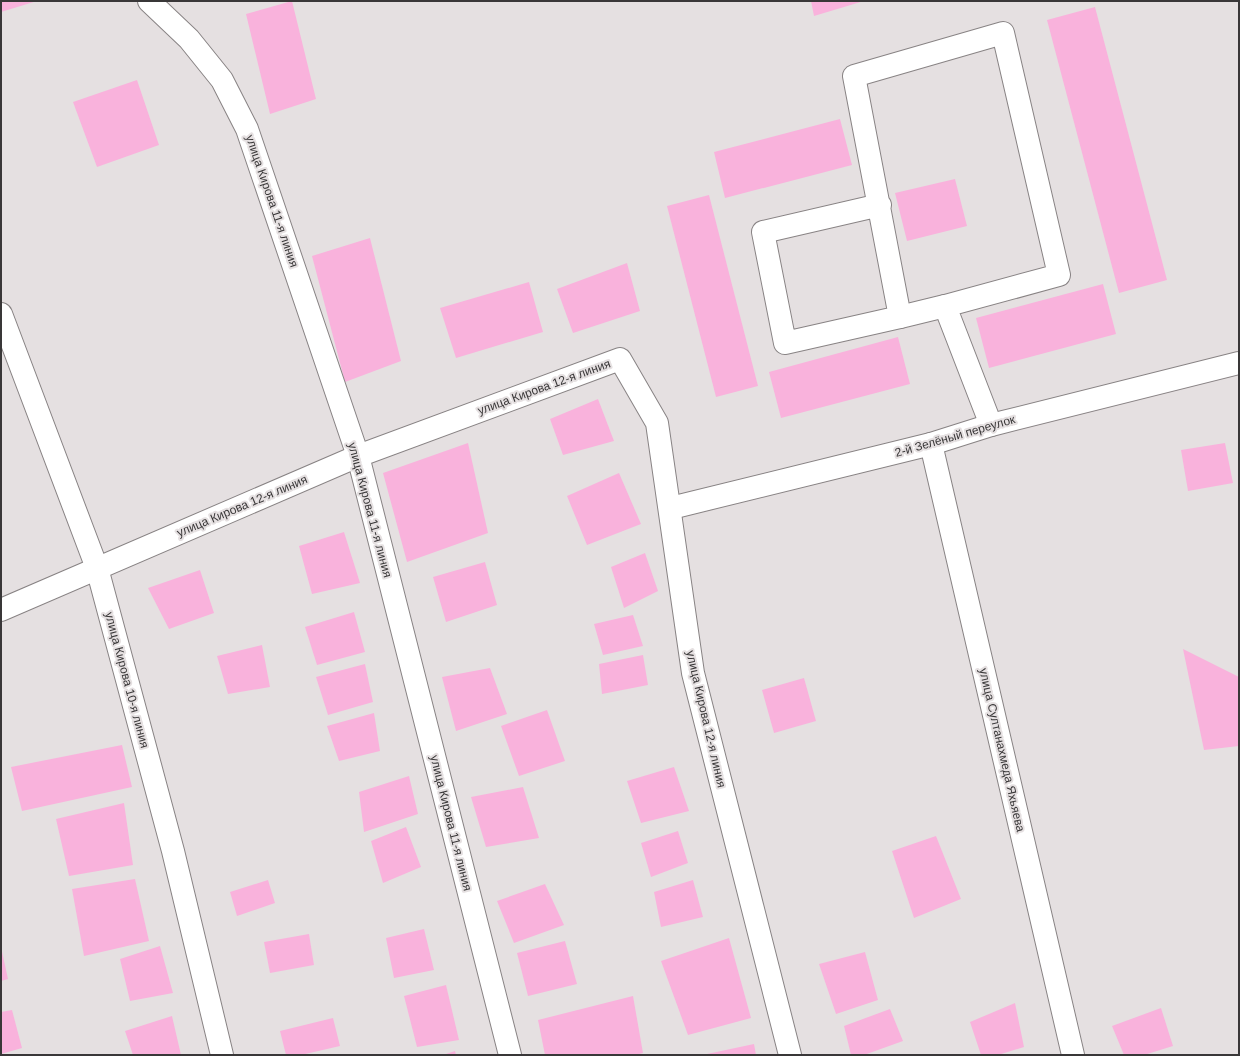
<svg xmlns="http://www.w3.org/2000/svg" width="1240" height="1056" viewBox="0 0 1240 1056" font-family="Arial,sans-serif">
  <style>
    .building { fill: #f9b2dc }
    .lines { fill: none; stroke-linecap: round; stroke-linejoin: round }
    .minor-casing { stroke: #888384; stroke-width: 24 }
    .minor { stroke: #fff; stroke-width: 22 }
    .labels { text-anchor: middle; stroke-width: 4; stroke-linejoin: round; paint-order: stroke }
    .street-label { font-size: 12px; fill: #393738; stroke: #e5e0e1 }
  </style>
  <rect width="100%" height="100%" fill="#e5e0e1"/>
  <g class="building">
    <path d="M1,1H37L1,12Z"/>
    <path d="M292,1L316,99L270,114L246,14Z"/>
    <path d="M811,1H864L814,16Z"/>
    <path d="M1095,7L1167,280L1119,293L1047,20Z"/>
    <path d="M137,80L159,145L97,167L73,102Z"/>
    <path d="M840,119L852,165L725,198L714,152Z"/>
    <path d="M955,179L967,226L907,241L895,193Z"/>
    <path d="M709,195L758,386L716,397L667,206Z"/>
    <path d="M370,238L401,361L345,382L312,256Z"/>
    <path d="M627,263L640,311L573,333L557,289Z"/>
    <path d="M529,282L543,332L456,358L440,308Z"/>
    <path d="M1103,284L1116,334L989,368L976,318Z"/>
    <path d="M898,337L910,384L781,418L769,372Z"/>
    <path d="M598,399L614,441L563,455L550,419Z"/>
    <path d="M468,443L488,533L407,562L383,473Z"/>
    <path d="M1225,443L1233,483L1188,491L1181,450Z"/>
    <path d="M619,473L641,524L587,545L567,496Z"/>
    <path d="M344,532L360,583L312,594L299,546Z"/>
    <path d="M645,553L658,591L624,608L611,567Z"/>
    <path d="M485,562L497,605L446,622L433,577Z"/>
    <path d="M200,570L214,613L169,629L148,588Z"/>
    <path d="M354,612L365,652L317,665L305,627Z"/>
    <path d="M633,615L643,646L603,655L594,624Z"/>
    <path d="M262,645L270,687L228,694L217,656Z"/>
    <path d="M1183,649L1239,677V746L1204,750Z"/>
    <path d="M643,655L648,685L602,694L599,664Z"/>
    <path d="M365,664L373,702L328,715L316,677Z"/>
    <path d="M490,668L507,714L456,731L442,677Z"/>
    <path d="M804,678L816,721L774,733L762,690Z"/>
    <path d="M547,710L565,761L519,776L501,726Z"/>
    <path d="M374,713L380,751L339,761L327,726Z"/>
    <path d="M122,745L132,787L22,811L11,767Z"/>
    <path d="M674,767L689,811L641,823L627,781Z"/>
    <path d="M409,776L418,814L364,832L359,792Z"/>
    <path d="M523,787L539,838L486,847L471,797Z"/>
    <path d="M124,803L133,865L69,876L56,819Z"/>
    <path d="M406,827L421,867L383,883L371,841Z"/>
    <path d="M678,831L688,863L651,877L641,843Z"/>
    <path d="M936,836L961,899L914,918L892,851Z"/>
    <path d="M135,879L149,941L84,956L72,889Z"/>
    <path d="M268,880L275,903L237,916L230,892Z"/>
    <path d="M693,880L703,917L661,927L654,892Z"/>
    <path d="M545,884L564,925L514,943L497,901Z"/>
    <path d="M424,929L434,970L394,978L386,938Z"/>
    <path d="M309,934L314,965L270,973L264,942Z"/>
    <path d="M729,938L751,1018L688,1035L661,961Z"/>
    <path d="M565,941L577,984L528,996L517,953Z"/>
    <path d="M160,946L173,993L130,1001L120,959Z"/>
    <path d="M1,947L8,979L1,981Z"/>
    <path d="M865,952L878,1000L836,1014L819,964Z"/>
    <path d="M446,985L459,1040L417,1047L404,996Z"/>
    <path d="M633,996L643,1053L635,1055H545L538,1020Z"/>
    <path d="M1015,1003L1024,1047L998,1055H981L970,1022Z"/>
    <path d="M1161,1008L1173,1046L1144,1055H1124L1112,1026Z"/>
    <path d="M890,1009L903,1041L864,1055H851L844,1026Z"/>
    <path d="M12,1010L22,1048L1,1054V1012Z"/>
    <path d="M172,1016L181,1055H133L125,1031Z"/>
    <path d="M333,1018L340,1046L301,1055H286L280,1031Z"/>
    <path d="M754,1044L756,1055H707V1054Z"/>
    <path d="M455,1051L456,1055H443Z"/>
  </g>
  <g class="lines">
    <defs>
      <g id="minor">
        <path d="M149,1L189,39L222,80L247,129L358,456L510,1055"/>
        <path d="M880,205L763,232L785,343L900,317L854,76L1003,33L1059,275L945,306L991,425"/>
        <path d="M1,314L97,568L173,851L222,1055"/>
        <path d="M900,317L945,306"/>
        <path d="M931,444L1073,1055"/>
        <path d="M671,508L931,444L991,425L1239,363"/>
        <path d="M1,610L358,456L620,359L657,423L693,673L790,1055"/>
      </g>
    </defs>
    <use href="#minor" class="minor-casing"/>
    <use href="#minor" class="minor"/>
  </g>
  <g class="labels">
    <g class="street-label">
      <text transform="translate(272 201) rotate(71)" y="4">улица Кирова 11-я линия</text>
      <text transform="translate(544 387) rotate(-20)" y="4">улица Кирова 12-я линия</text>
      <text transform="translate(955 436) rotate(-16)" y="4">2-й Зелёный переулок</text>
      <text transform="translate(242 506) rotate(-23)" y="4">улица Кирова 12-я линия</text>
      <text transform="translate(370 510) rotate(75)" y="4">улица Кирова 11-я линия</text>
      <text transform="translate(127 680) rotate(75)" y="4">улица Кирова 10-я линия</text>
      <text transform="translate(706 719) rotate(77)" y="4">улица Кирова 12-я линия</text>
      <text transform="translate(1002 750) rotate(77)" y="4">улица Султанахмеда Яхьяева</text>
      <text transform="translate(451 823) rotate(76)" y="4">улица Кирова 11-я линия</text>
    </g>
  </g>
  <rect width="1240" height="1056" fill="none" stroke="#393738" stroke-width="4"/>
</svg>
